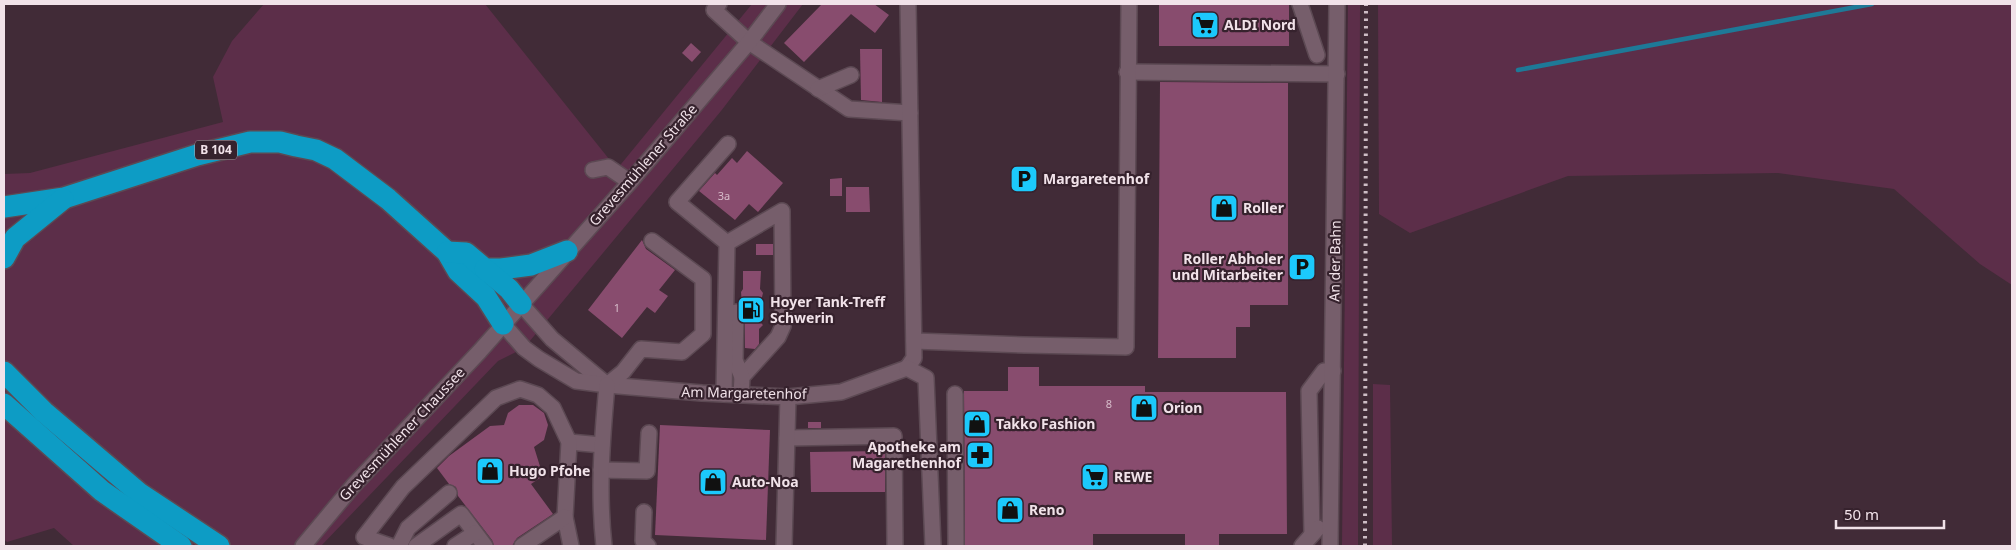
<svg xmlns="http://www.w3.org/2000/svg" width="2016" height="550" viewBox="0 0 2016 550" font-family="'Noto Sans',sans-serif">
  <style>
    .green { fill: #5c2e49 }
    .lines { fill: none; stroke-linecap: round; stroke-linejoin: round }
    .stream { stroke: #1e7997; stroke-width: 4.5 }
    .building { fill: #884c6e }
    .minor-casing { stroke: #5c4953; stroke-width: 18 }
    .highway-casing { stroke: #5c4953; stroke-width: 24 }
    .minor { stroke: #765e6b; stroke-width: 15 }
    .highway { stroke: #0d9cc5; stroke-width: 21 }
    .rail { stroke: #cdbdc5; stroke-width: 4; stroke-dasharray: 2.5 5; stroke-linecap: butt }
    .labels { text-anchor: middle; stroke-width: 4.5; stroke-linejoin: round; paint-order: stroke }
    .number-label { font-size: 11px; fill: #d7bcca }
    .shield { fill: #36222d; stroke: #b9a8b1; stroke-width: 1 }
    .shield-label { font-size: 12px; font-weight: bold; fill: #f1e2e9 }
    .poi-label { font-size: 14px; font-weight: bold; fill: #f1e2e9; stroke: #36222d; text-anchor: start }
    .street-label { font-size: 14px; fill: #f1e2e9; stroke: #36222d }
  </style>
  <rect width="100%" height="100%" fill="#412b37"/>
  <g class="green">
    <path d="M264,4H485L617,169L752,4H803L721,111L524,348L498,361L321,546H74L54,528L7,542L4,539V174L30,173L223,122L213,77L232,41Z"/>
    <path d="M1348,4H1360L1358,546H1342Z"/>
    <path d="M1378,4H2012V285L1980,264L1894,189L1778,173L1568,176L1410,233L1379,214Z"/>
    <path d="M1373,384L1390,385L1392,546H1373Z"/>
  </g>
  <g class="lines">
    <path class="stream" d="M1518,70L1872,4"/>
  </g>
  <g class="building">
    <path d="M822,4H874L889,15L875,33L851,14L804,62L784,43Z"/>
    <rect x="1159" y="4" width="130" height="42"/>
    <path d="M691,43L701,52L692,62L682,53Z"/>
    <path d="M860,49H882V102L861,100Z"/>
    <path d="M1160,82L1288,83V305H1250V327H1236V358H1158Z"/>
    <path d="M747,151L783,183L758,212L749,204L735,220L699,191L715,173L717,175L732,158L737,163Z"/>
    <path d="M842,178V196H830V179Z"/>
    <path d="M846,187H869L870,212H846Z"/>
    <path d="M642,240L646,249L675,270L659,290L668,296L655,313L647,307L622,338L588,310Z"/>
    <rect x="756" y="244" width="17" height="11"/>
    <path d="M743,271H761L760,289L763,293L760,305L763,309L760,313V322L763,325L759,329V344L755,349L745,348V312L742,305L741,292L743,289Z"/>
    <path d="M1008,367H1039V386H1145V392H1286L1287,534H1219V546H1185V534H1093V546H965L964,391H1008Z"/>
    <path d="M519,405H533L544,413L548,425L544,440L534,447L543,476L531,484L553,514L517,538L512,546H494L492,540L458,496L456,487L449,484L437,468L449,456L490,426L504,425L508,413Z"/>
    <rect x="808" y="422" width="13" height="6"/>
    <path d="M660,425L770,430L766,540L655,535Z"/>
    <path d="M885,451V492H811L810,452Z"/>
  </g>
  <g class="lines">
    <defs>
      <g id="minor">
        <path d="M719,4L714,10L749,42L849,109L910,113"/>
        <path d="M1300,4L1317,55"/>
        <path d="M1127,72L1337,74"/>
        <path d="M818,89L851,75"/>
        <path d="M593,170L608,167L630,182"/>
        <path d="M727,243L782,211L783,326L778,337L742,377L741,395"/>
        <path d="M521,304L552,339L606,384"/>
        <path d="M736,312L735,360L742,377"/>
        <path d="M503,324L524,348L539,359L576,381L607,385L702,393L788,397L841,392L907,368"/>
        <path d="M914,341L1025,345L1126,347L1129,4"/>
        <path d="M907,368L914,358L908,4"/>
        <path d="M907,368L926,378L933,546"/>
        <path d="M607,385L623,372L641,349L682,352L703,334V279L652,241"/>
        <path d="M724,394L727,243L677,202L728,144"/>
        <path d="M955,394L956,546"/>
        <path d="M787,438L894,436L895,546"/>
        <path d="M569,442L602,445"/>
        <path d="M601,470L647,471L649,433"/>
        <path d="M644,512L643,541L648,546"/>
        <path d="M1312,534L1309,391L1324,371H1333"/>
        <path d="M303,546L353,486L480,351L630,182L749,42L778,4"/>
        <path d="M390,546L364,537L403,487L496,398L520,389L538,395L553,408L569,442L565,517L571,546"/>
        <path d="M399,546L408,528L449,493"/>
        <path d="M416,546L461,514L485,546"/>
        <path d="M455,546L475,533"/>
        <path d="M522,546L565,517"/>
        <path d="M604,546C598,492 602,439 607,385"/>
        <path d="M784,546L788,397"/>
        <path d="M1302,546L1318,528"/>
        <path d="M1330,546L1337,4"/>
      </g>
      <g id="highway">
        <path d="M4,207L64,198L197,155L250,142H280L296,146L316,150L335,159L388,199L447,252L458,271L486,297L503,324"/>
        <path d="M447,252L466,253L485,269H501L531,265L567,251"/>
        <path d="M4,258L15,238L63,199"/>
        <path d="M485,269L509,289L521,304"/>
        <path d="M4,372L44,412L139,493L219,546"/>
        <path d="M4,404L102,491L181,546"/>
      </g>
    </defs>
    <use href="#minor" class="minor-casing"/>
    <use href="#highway" class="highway-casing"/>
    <use href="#minor" class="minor"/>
    <use href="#highway" class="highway"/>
    <path class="rail" d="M1365,546L1366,4"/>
  </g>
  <defs>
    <symbol id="supermarket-square" viewBox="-11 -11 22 22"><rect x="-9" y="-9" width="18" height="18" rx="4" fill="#1cc9fc" stroke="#36222d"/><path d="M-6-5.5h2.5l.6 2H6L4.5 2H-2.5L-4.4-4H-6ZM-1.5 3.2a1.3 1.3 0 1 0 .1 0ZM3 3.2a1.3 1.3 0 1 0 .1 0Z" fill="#111"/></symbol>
    <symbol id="parking-square" viewBox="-11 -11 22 22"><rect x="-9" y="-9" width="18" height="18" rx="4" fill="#1cc9fc" stroke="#36222d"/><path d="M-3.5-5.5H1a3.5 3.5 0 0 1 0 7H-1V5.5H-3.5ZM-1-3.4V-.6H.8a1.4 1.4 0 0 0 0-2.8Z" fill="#111"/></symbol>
    <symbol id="shop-square" viewBox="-11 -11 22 22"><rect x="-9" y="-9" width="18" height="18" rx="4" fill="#1cc9fc" stroke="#36222d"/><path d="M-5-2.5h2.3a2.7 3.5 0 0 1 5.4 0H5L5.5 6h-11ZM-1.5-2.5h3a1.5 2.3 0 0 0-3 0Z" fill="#111"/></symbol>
    <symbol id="fuel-square" viewBox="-11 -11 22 22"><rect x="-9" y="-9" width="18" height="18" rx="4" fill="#1cc9fc" stroke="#36222d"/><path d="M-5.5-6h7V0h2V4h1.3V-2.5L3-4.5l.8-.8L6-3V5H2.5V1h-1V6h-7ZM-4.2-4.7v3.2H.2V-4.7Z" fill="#111"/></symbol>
    <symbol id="pharmacy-square" viewBox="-11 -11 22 22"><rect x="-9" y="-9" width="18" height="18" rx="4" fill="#1cc9fc" stroke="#36222d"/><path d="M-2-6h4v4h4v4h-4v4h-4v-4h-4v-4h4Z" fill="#111"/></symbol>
  </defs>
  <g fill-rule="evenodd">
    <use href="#supermarket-square" x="1189" y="9" width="32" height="32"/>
    <use href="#parking-square" x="1008" y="163" width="32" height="32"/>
    <use href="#shop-square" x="1208" y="192" width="32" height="32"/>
    <use href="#parking-square" x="1286" y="251" width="32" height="32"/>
    <use href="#fuel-square" x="735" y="294" width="32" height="32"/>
    <use href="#shop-square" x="1128" y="392" width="32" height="32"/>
    <use href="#shop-square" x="961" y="408" width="32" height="32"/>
    <use href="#pharmacy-square" x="964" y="439" width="32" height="32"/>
    <use href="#shop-square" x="474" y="455" width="32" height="32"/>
    <use href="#supermarket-square" x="1079" y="461" width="32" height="32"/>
    <use href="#shop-square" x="697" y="466" width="32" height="32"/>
    <use href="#shop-square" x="994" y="494" width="32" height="32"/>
  </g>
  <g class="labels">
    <g class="number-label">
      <text x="724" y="200">3a</text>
      <text x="617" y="312">1</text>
      <text x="1109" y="408">8</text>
    </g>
    <rect class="shield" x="195" y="140.5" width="42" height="19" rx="4"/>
    <g class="shield-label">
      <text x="216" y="154">B 104</text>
    </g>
    <g class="poi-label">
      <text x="1224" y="30">ALDI Nord</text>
      <text x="1043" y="184">Margaretenhof</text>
      <text x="1243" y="213">Roller</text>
      <text x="1283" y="264" text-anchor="end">Roller Abholer<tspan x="1283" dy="16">und Mitarbeiter</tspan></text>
      <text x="770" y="307">Hoyer Tank-Treff<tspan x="770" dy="16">Schwerin</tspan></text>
      <text x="1163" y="413">Orion</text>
      <text x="996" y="429">Takko Fashion</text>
      <text x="961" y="452" text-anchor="end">Apotheke am<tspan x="961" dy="16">Magarethenhof</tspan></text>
      <text x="509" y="476">Hugo Pfohe</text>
      <text x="1114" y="482">REWE</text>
      <text x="732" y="487">Auto-Noa</text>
      <text x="1029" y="515">Reno</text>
    </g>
    <g class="street-label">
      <text transform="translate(643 165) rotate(-49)" y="5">Grevesmühlener Straße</text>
      <text transform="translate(1335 261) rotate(-89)" y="5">An der Bahn</text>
      <text transform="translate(744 393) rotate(1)" y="5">Am Margaretenhof</text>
      <text transform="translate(402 434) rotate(-47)" y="5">Grevesmühlener Chaussee</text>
    </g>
  </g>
  <rect width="2016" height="550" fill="none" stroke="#f1e2e9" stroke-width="10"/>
  <path d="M1836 520v8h108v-8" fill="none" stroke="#f1e2e9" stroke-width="2.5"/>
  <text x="1844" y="520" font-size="15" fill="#f1e2e9" stroke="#36222d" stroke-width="4" paint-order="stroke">50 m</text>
</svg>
